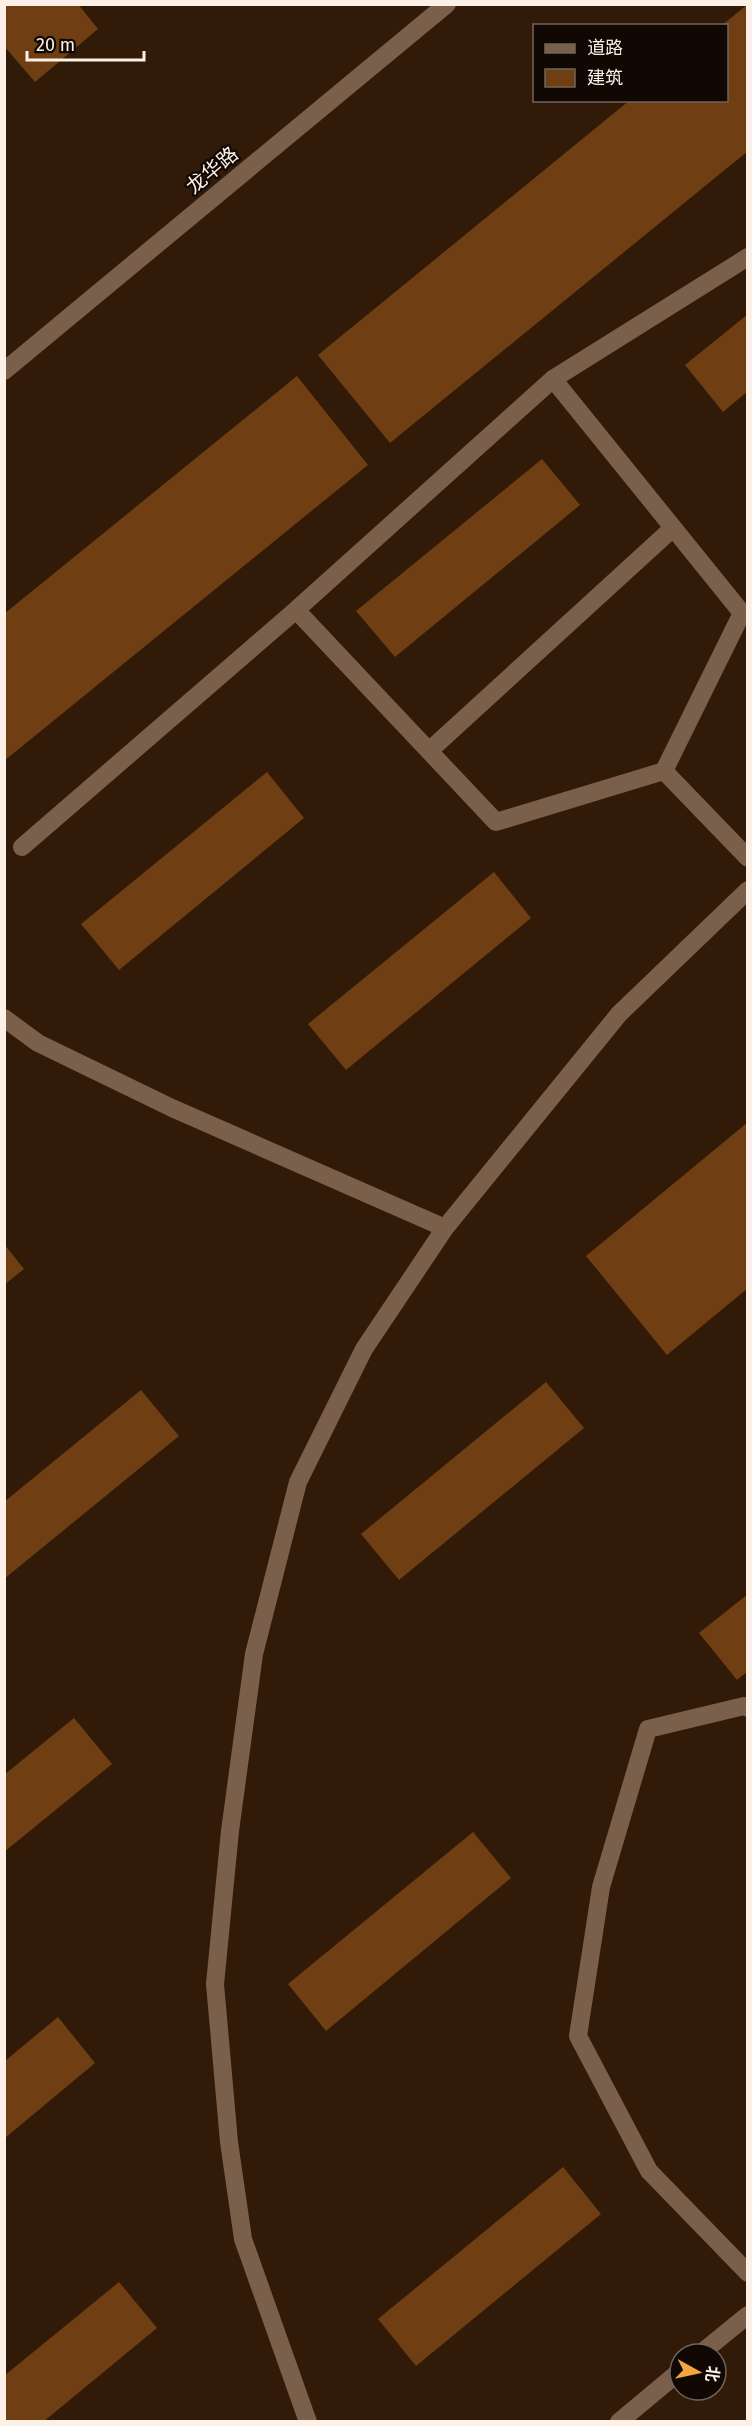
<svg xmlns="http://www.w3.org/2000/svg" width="752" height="2426" viewBox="0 0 752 2426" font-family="'Fira Sans','Noto Sans SC',sans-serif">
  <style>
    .building { fill: #6f3f13 }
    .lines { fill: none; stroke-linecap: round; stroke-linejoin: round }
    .street { stroke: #7a5f4b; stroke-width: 18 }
    .secondary { stroke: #7a5f4b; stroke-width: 18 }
    .labels { text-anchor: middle; stroke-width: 4.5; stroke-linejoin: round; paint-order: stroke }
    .street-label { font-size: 20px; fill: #fdf1e7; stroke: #110803 }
  </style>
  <rect width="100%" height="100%" fill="#311a08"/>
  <g class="building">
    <path d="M4,4H78L98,29L35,82L4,46Z"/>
    <path d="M748,4V151L390,443L318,355L630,100H726V26H721Z"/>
    <path d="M748,314V391L723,412L685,365Z"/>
    <path d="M297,376L368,465L4,761V614Z"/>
    <path d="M542,459L580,505L395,657L356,611Z"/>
    <path d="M267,772L304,818L119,970L81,924Z"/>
    <path d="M494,872L531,918L346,1070L308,1024Z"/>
    <path d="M748,1122V1288L667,1355L586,1256Z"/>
    <path d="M4,1244L24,1269L4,1285Z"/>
    <path d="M546,1382L584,1428L399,1580L361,1534Z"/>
    <path d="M141,1390L179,1436L4,1579V1502Z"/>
    <path d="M748,1594V1671L737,1680L699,1633Z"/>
    <path d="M74,1718L112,1764L4,1852V1775Z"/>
    <path d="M473,1832L511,1878L326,2031L288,1984Z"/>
    <path d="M58,2017L95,2063L5,2138V2061Z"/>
    <path d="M563,2167L601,2214L416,2366L378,2319Z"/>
    <path d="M119,2282L157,2328L43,2422H4V2376Z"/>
  </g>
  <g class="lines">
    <g class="street">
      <path d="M553,379L742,613L664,771L496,822L296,610Z"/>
      <path d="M553,379L748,257"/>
      <path d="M429,751L673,528"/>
      <path d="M664,771L748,858"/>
      <path d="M22,847L296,610"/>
      <path d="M4,1018L38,1043L172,1108L445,1228"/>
      <path d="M748,1708L744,1706L648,1729L601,1887L578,2036L649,2171L748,2273"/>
      <path d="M700,2354L748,2315"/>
      <path d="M308,2422L243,2239L229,2142L215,1984L230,1831L254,1654L298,1482L364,1349L445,1228L619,1014L748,890"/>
      <path d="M619,2422L680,2371"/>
    </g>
    <path class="secondary" d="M4,371L447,4"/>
  </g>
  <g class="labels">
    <g class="street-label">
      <text transform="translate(212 170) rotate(-40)" y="7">龙华路</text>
    </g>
  </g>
  <rect width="752" height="2426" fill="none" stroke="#fdf1e7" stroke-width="12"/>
  <rect x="533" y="24" width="195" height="78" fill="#110803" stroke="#6f655e" stroke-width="1.5"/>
  <rect x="545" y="44" width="30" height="9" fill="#7a5f4b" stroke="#6f655e" stroke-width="1.5"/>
  <text x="587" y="54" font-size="18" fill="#fdf1e7">道路</text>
  <rect x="545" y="69" width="30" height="18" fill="#6f3f13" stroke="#6f655e" stroke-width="1.5"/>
  <text x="587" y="84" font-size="18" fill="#fdf1e7">建筑</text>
  <g transform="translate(698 2372) rotate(98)"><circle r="28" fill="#110803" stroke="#6f655e" stroke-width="1.5"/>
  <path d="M0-4.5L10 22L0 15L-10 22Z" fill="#f2a541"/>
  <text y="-9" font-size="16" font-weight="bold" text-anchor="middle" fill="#fdf1e7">北</text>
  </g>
  <path d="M27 51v9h117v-9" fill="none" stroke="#fdf1e7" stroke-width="3"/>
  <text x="36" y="51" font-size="18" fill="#fdf1e7" stroke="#110803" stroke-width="4.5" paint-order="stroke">20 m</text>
</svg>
